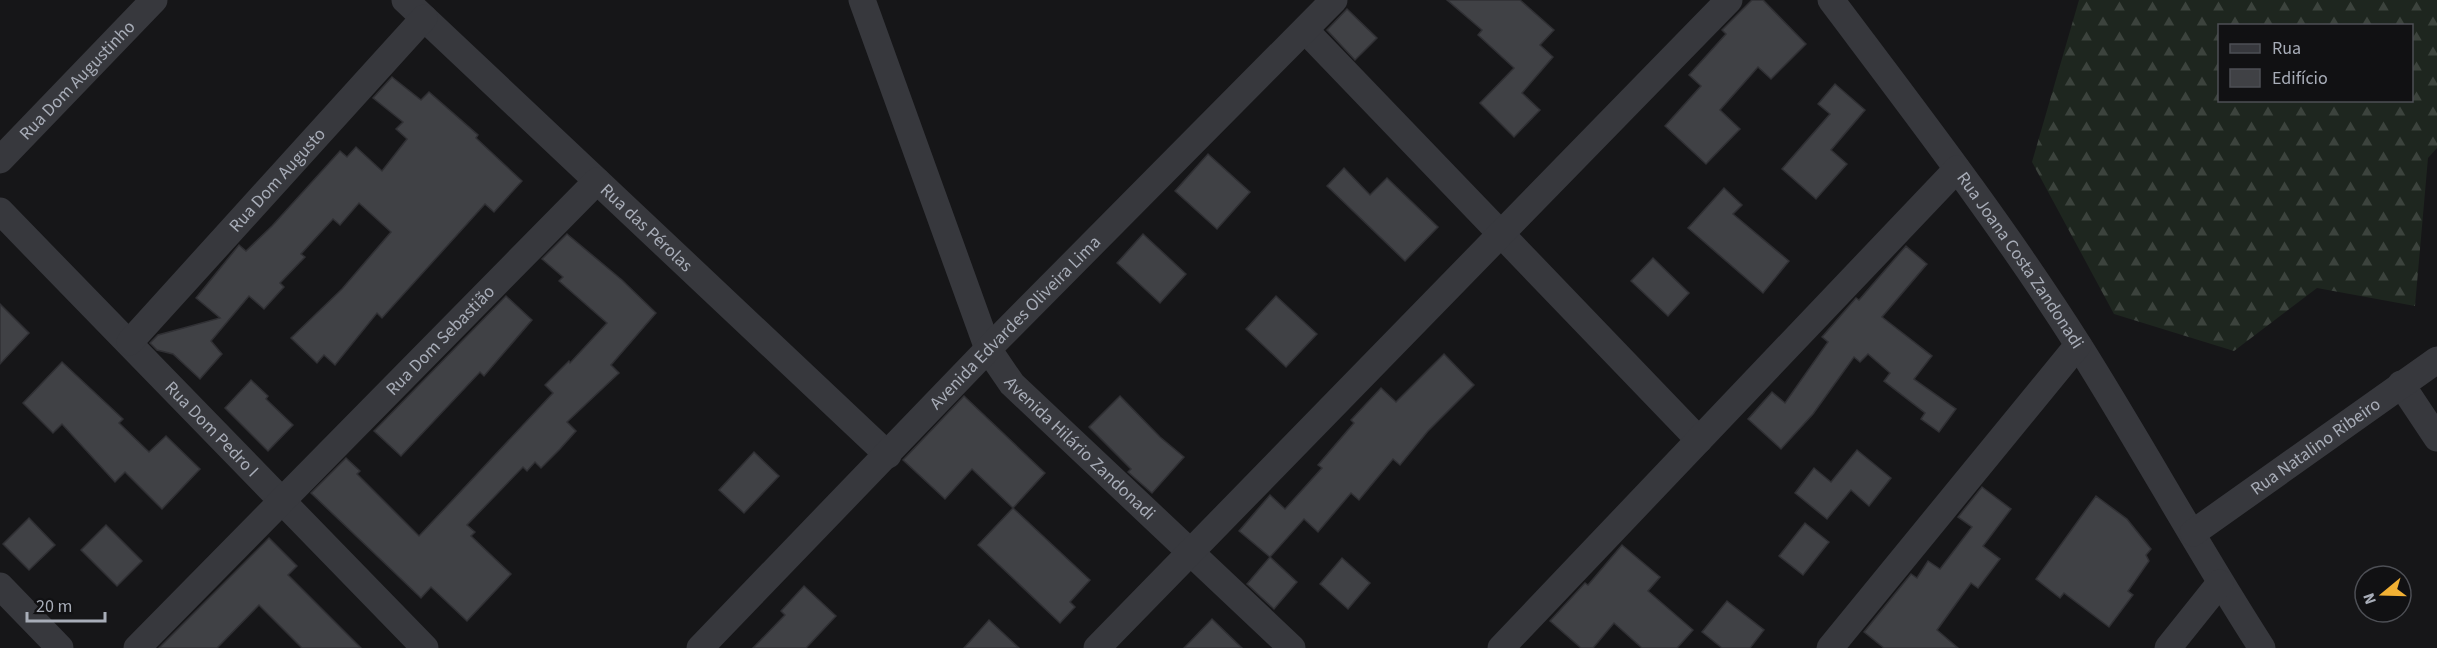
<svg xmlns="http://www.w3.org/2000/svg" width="2437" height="648" viewBox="0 0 2437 648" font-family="'Source Sans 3',sans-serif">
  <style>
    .forest { fill: url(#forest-firs); fill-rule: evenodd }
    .building { fill: #404145; stroke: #303034; stroke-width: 1.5 }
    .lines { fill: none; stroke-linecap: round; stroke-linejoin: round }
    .street { stroke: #37383d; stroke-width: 27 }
    .labels { text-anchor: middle; stroke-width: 4.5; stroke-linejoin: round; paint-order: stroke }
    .street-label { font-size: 18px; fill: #a8adb8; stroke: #111113 }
  </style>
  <defs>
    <pattern id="forest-firs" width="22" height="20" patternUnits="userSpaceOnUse" patternTransform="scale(1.5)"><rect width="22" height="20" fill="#1e261f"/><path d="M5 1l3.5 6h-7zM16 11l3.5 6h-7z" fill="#3c433d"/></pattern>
  </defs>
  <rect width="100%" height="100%" fill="#161618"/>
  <path class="forest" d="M2079,0H2437V148L2428,158L2415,306L2317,288L2234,351L2114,314L2032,162ZM2220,26H2412V100H2220Z"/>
  <g class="building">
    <path d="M1447,0H1520L1554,30L1540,45L1553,57L1522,93L1540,110L1514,137L1480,103L1514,68L1478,35L1482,30Z"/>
    <path d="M1752,0H1763L1806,44L1771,79L1758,67L1720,110L1740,129L1706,164L1665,126L1701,86L1689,75L1726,34L1722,30Z"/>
    <path d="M1347,9L1377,38L1355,60L1327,30Z"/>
    <path d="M392,77L421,100L429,92L478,135L476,138L522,181L494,212L485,204L382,318L377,313L335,365L324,355L317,363L291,338L342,289L391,232L359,203L340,225L333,219L301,254L305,257L280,283L284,287L264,309L249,296L211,341L222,354L200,379L173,354L157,350L150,343L158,335L220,318L196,298L239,245L246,251L272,226L340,151L347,157L356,147L382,171L407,139L396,129L403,122L373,98Z"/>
    <path d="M1835,84L1865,110L1831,150L1847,164L1816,199L1782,169L1830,114L1818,104Z"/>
    <path d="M1208,154L1250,192L1217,229L1175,191Z"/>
    <path d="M1344,168L1370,195L1387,178L1438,227L1405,261L1327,186Z"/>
    <path d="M1724,188L1742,205L1733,214L1789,261L1763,293L1688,228Z"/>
    <path d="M567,234L622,280L656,313L611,365L619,373L567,422L576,431L560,449L541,468L535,462L527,471L523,467L467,525L475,532L471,536L511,574L467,621L431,587L421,598L311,493L346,458L360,471L357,474L419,536L553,393L545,385L569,361L570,363L607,323L559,281L563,277L542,259Z"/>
    <path d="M1143,234L1186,274L1160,303L1117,263Z"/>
    <path d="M1906,246L1927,264L1882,317L1932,356L1914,379L1956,409L1939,432L1921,419L1925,413L1884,381L1890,373L1868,354L1860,362L1854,357L1813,414L1781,449L1748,419L1772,392L1785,403L1828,342L1822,337L1856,298L1859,300Z"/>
    <path d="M1653,258L1689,293L1668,316L1631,281Z"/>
    <path d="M506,296L532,320L484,376L480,372L401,456L374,431Z"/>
    <path d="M1276,296L1317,334L1286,367L1246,329Z"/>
    <path d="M0,304L29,333L0,364Z"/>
    <path d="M1444,354L1474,385L1428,431L1400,465L1393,459L1359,500L1351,493L1318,532L1304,519L1270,557L1239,531L1270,495L1285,509L1322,468L1318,465L1354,423L1351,420L1381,388L1396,402Z"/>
    <path d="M62,362L123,419L119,423L149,452L166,436L200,469L162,509L125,472L115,482L62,424L53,433L23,403Z"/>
    <path d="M251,380L268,396L266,399L293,425L268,451L225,408Z"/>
    <path d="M964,396L1045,473L1013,508L972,469L945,499L903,460Z"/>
    <path d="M1120,396L1160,437L1184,457L1152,493L1128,472L1131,469L1089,427Z"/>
    <path d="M1857,450L1891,478L1869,506L1851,490L1827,519L1795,493L1814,468L1831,482Z"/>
    <path d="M754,452L779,476L744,513L719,490Z"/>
    <path d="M1982,487L2011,509L1983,546L2000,559L1978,588L1971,583L1937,630L1958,648H1884L1864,632L1911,574L1917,578L1928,561L1940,569L1972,527L1958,517Z"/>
    <path d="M2096,496L2127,519L2151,549L2146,555L2149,561L2128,591L2133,595L2109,627L2064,593L2060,598L2036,579Z"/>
    <path d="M1013,508L1090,580L1070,602L1075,607L1060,623L978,545Z"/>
    <path d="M29,518L55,545L29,570L3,544Z"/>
    <path d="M1805,523L1829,542L1803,575L1779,556Z"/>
    <path d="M106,525L142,561L117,586L81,550Z"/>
    <path d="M269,538L297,566L288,575L361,648H302L259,605L217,648H159Z"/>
    <path d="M1622,545L1660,577L1648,591L1693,630L1677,648H1642L1614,623L1593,648H1581L1550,621L1585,583L1588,585Z"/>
    <path d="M1270,557L1297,582L1274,609L1247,584Z"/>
    <path d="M1342,558L1370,583L1348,609L1320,584Z"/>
    <path d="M804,586L836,616L806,648H753L785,615L781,611Z"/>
    <path d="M1727,601L1764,630L1750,648H1722L1702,632Z"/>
    <path d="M1212,619L1242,648H1184Z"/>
    <path d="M989,620L1019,648H964Z"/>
  </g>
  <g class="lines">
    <g class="street">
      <path id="s1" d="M405,0L888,455"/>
      <path id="s2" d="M862,0L988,349L1012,384L1292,648"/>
      <path id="s3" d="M1831,0C1916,113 2003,226 2079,346C2142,446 2198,549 2262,648"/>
      <path d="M1305,30L1699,440"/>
      <path id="s4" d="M0,160L154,0"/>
      <path id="s5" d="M0,211L425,648"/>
      <path id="s6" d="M130,342L424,18"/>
      <path d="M2401,384L2437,438"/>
      <path id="s7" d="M2193,533L2437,360"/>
      <path d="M0,586L60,648"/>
      <path id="s8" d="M137,648L597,181"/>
      <path id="s9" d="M700,648L988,349L1334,0"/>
      <path d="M1097,648L1729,0"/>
      <path d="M1501,648L1957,169"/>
      <path d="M1830,648L2078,345"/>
      <path d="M2168,648L2220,583"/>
    </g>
  </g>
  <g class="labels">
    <g class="street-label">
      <text dy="6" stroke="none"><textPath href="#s4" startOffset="111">Rua Dom Augustinho</textPath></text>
      <text dy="6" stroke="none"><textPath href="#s6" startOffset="219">Rua Dom Augusto</textPath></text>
      <text dy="6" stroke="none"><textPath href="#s1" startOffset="332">Rua das Pérolas</textPath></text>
      <text dy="6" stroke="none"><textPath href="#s3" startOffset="322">Rua Joana Costa Zandonadi</textPath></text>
      <text dy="6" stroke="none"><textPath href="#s9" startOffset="453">Avenida Edvardes Oliveira Lima</textPath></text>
      <text dy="6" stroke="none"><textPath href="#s8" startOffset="432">Rua Dom Sebastião</textPath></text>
      <text dy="6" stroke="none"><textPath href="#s5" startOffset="304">Rua Dom Pedro I</textPath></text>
      <text dy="6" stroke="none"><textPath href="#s7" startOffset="150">Rua Natalino Ribeiro</textPath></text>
      <text dy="6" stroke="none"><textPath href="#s2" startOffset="507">Avenida Hilário Zandonadi</textPath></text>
    </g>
  </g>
  <rect x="2218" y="24" width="195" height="78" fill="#111113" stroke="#4d4f55" stroke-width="1.5"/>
  <rect x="2230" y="44" width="30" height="9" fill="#37383d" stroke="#4d4f55" stroke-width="1.5"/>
  <text x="2272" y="54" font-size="18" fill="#a8adb8">Rua</text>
  <rect x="2230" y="69" width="30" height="18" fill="#404145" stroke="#4d4f55" stroke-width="1.5"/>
  <text x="2272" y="84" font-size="18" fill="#a8adb8">Edifício</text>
  <g transform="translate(2383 594) rotate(251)"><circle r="28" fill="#111113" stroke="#4d4f55" stroke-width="1.5"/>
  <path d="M0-4.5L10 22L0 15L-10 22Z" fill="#f2b134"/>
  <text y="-9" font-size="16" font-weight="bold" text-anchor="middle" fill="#a8adb8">N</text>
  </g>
  <path d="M27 612v9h78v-9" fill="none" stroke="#a8adb8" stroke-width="3"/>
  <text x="36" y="612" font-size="18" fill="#a8adb8" stroke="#111113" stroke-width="4.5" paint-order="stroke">20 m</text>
</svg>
